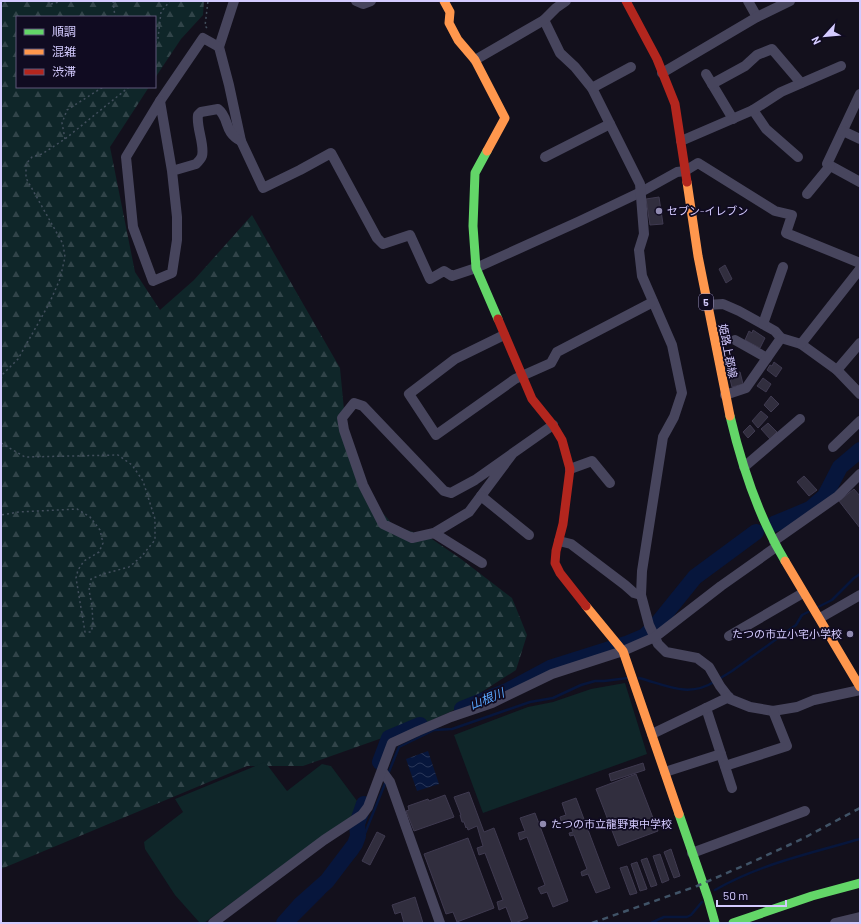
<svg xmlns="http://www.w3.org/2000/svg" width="861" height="924" viewBox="0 0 861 924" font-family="Barlow,'Noto Sans JP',sans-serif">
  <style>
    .forest { fill: url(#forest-firs) }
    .garden { fill: #0f2629 }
    .water { fill: url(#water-waves) }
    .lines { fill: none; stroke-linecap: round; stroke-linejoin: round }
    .stream { stroke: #07163c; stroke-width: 2.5 }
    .river { stroke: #07163c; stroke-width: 16 }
    .building { fill: #312e3e; stroke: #3f3a50 }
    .path { stroke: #424f5d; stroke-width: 1.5; stroke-dasharray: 2 3; stroke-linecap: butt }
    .street { stroke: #47455d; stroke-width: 10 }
    .fast { stroke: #63d668; stroke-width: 9 }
    .slow { stroke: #ff974d; stroke-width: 9 }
    .jam { stroke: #b3261e; stroke-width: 9 }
    .rail { stroke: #405367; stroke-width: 2.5; stroke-dasharray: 6 5; stroke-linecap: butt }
    .poi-dot { fill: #908ab0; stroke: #100b21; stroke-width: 1.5 }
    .labels { text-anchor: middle; stroke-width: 3.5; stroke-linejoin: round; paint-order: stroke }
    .shield { fill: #100b21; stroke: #9991bc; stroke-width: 1 }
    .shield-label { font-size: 10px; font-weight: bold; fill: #d4cbff }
    .poi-label { font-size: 11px; fill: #d4cbff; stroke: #100b21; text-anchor: start }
    .street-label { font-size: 11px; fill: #d4cbff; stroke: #100b21 }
    .water-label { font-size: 12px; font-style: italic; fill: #59a8ff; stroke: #100b21 }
  </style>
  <defs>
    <pattern id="forest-firs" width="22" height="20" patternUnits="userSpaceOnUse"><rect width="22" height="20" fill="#0f2629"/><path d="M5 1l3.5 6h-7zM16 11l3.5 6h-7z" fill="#314449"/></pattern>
    <pattern id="water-waves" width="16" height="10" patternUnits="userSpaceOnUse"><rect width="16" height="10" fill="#07163c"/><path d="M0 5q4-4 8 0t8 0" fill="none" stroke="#2a3759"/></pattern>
  </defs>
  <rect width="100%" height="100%" fill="#13101c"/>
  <path class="forest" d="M1,1H204L203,15L181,39L155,78V17H17V87H149L110,147L135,272L160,310L194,280L252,215L340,368L347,441L361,488L394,526L429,537L461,559L512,598L527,635L516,670L452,711L430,721L303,766H247L1,869Z"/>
  <g class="garden">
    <path d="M625,683L647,754L483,813L454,735L528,707L553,702L591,689Z"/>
    <path d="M265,762L287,791L322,764L331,766L360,805L355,809L354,815L320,838L204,923L199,922L175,895L145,849L144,842L183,812L175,799Z"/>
  </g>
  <path class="water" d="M428,751L439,784L417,791L406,759Z"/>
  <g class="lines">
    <g class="stream">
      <path d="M818,607L832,600L854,578L860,574"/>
      <path d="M639,678C666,685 688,698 714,682"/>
      <path d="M719,679L732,671L796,625L802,615L808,612"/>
      <path d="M388,774L399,747L434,730L452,729L530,702L553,698L581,685L595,681H604L628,678"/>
      <path d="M715,890C760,864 811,853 860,839"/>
      <path d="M294,923L323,894L357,853L386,781"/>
      <path d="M651,923L664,917H687L691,915L702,902"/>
    </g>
    <g class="river">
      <path d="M774,524L810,509L825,496L840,467L860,450"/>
      <path d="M462,709L507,691L550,668L626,644L645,636L657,624L695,577L756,532"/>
      <path d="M380,762L389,738L420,725"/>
      <path d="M284,923L300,905L327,881L355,844L358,836L357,824L364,804"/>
    </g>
  </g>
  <g class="building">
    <path d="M659,197L663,224L650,225L646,199Z"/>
    <path d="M725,265L732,279L726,283L719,269Z"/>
    <path d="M753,330L765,338L760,348L745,340L749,331L752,333Z"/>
    <path d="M774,362L782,368L776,377L767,370L770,365L772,366Z"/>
    <path d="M740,372L743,384L732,387L729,375Z"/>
    <path d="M763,378L771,384L766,392L757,386Z"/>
    <path d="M771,396L779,404L771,412L764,405Z"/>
    <path d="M761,411L768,417L758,428L752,421Z"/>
    <path d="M768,423L777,432L770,439L761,429Z"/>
    <path d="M750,425L755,431L748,438L743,432Z"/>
    <path d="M804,476L817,490L809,496L797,482Z"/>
    <path d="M854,489L860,496V528L839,501Z"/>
    <path d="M643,763L645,770L611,781L609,774Z"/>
    <path d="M636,774L658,831L618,846L596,789Z"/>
    <path d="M469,792L484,832L494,828L528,918L515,923H512L506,907L499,910L497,902L503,900L485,853L479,855L477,848L483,846L477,826L468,830L467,827L466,828L464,822H462L460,815H461L454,797Z"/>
    <path d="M445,795L454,817L414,831L406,811L409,810L408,806L428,799L429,801Z"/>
    <path d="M576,798L610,888L596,893L588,874L582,876L581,872L587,869L574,835L570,836L569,833L573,832L569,821L562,824L560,817L566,815L562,803Z"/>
    <path d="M535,813L568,901L553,907L547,892L541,894L538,888L545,885L527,837L520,840L518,833L525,831L520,818Z"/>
    <path d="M377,832L385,836L370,865L362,861Z"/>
    <path d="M468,838L494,908L457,922L453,912L446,914L424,854Z"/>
    <path d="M671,849L680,876L674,878L664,852Z"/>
    <path d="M660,854L669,880L662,883L653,856Z"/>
    <path d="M647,858L657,885L651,887L641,860Z"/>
    <path d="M637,862L647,889L640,891L631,864Z"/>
    <path d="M627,866L637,893L630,895L620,868Z"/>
    <path d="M415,897L423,923H404L401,912L395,914L392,905Z"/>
  </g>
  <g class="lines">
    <g class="path">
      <path d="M47,1L51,4L62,1"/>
      <path d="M113,1L115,17"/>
      <path d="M207,28L205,26L208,1"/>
      <path d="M155,43L158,38L161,12L170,1"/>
      <path d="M65,139L62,123L67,110L103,87"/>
      <path d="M1,379L3,374L18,359L49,304L60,279L65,257L63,244L26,178V164L32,157L42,154L65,139L129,87"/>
      <path d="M1,443L25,457L118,455L132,465L143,481L155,519V540L141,557L129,567L103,574L91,579L89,590L92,606L93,625L91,632H85L76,578L78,570L84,561L99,552L103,543L100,530L90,517L77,509L19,512L1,515"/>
    </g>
    <g class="street">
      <path d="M234,1L219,47L229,85L241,141L263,188L300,170L331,153L377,238L383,244L410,235L430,279L444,271L452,276L476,268L580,221L641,192L677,172L685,171L698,163L775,211L792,215L786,233L860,263"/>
      <path d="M356,1L363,4L371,1"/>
      <path d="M748,1L757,17"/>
      <path d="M544,20L560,53L575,67L592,88L640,184L644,234L639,250L642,276L672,345L682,393L674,417L663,437L642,571L641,595L649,625L658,644L666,652L697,658L709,667L720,686L730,699L750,707L773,711L797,707L814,700L860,690"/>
      <path d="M475,60L544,20L556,8L566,1"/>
      <path d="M662,73L757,17L790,1"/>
      <path d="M706,74L733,119"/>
      <path d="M712,84L745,66L757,55L772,49L801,83"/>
      <path d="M592,88L631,67"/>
      <path d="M860,94L827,164L860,182"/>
      <path d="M160,101L203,38L219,47"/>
      <path d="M753,110L766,129L798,157"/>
      <path d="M843,131L860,139"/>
      <path d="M681,141L753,110L781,92L841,66"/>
      <path d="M545,157L610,124"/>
      <path d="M172,171L160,101L126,157L133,227L153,281L172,273L177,240V217L172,171L196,164C198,162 201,159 202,156C205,145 196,127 198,115L201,112L218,109C230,118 223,132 241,141"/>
      <path d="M807,194L830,166"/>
      <path d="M707,305L723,304L739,311L775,331L781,338L801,344L837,370L860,394"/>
      <path d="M763,324L783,267"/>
      <path d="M504,335L455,359L409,394L436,435L515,379L551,363L557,352L653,302"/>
      <path d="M735,340L767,358"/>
      <path d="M801,344L860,269"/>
      <path d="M837,370L860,343"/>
      <path d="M725,395L746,388L781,338"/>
      <path d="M833,447L860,421"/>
      <path d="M513,453L469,512L434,533L412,538L383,524L363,485L344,430L342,418L354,403L363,406L444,491L451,493L475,480L553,425"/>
      <path d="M744,467L800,419"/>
      <path d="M570,469L592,461L610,483"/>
      <path d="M481,496L529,535"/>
      <path d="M434,533L482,563"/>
      <path d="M559,541L571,544L625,585L634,593L641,595"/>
      <path d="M774,541L838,496L860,474"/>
      <path d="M820,618L860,595"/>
      <path d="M729,636L803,593"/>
      <path d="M706,708L732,788"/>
      <path d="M652,734L729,697"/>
      <path d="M725,766L787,746L773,711"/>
      <path d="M382,771L390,782L440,923"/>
      <path d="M665,772L721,754"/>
      <path d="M692,853L805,811"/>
      <path d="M213,923L324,840L362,815L368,807L392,743L418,731L451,717L492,703L552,674L623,651L655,637L721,586L776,547"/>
      <path d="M835,923L860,917"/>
    </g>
    <g class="fast">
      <path d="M487,151L475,173L473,226L476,268L498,319"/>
      <path d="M730,416C742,467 758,516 785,561"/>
      <path d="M679,814L708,898L715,923"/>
      <path d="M733,923L812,896L860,883"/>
    </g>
    <g class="slow">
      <path d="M444,1L450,12L449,23L458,40L475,60L505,118L487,151"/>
      <path d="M687,182L698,256L730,416"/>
      <path d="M785,561L860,687"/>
      <path d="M586,606L623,651L679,814"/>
    </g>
    <g class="jam">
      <path d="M626,1L657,59L675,104L687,182"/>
      <path d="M498,319L532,399L553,425L562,440L570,469L563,524L556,551L555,563L560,573L586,606"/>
    </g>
    <path class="rail" d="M592,923L697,886L752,862L802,839L860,808"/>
  </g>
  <g class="poi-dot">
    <circle cx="659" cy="211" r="4"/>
    <circle cx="850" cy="634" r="4"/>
    <circle cx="543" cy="824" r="4"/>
  </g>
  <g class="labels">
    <rect class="shield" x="699" y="294" width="14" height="16" rx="3"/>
    <g class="shield-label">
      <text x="706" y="306">5</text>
    </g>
    <g class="poi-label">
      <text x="667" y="215">セブン-イレブン</text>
      <text x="842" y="638" text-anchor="end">たつの市立小宅小学校</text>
      <text x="551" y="828">たつの市立龍野東中学校</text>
    </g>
    <g class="street-label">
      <text transform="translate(728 351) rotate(79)" y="4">姫路上郡線</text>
    </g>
    <g class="water-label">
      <text transform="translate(487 699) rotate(-22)" y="4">山根川</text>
    </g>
  </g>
  <rect width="861" height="924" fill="none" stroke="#d4cbff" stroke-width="4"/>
  <rect x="16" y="16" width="140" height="72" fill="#100b21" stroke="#5e587a"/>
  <rect x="24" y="29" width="20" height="6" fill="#63d668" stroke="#5e587a"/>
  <text x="52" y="36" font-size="12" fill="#d4cbff">順調</text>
  <rect x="24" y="49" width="20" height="6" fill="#ff974d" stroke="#5e587a"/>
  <text x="52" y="56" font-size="12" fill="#d4cbff">混雑</text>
  <rect x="24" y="69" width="20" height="6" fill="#b3261e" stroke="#5e587a"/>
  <text x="52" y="76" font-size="12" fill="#d4cbff">渋滞</text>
  <g transform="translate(825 36) rotate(243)" stroke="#100b21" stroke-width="3" paint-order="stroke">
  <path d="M0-3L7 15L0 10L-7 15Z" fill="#d4cbff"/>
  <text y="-6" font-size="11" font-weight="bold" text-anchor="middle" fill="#d4cbff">N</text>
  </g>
  <path d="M717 900v6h69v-6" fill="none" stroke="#d4cbff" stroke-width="2"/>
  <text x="723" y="900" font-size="12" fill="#d4cbff" stroke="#100b21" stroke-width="3" paint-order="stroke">50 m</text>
</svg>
